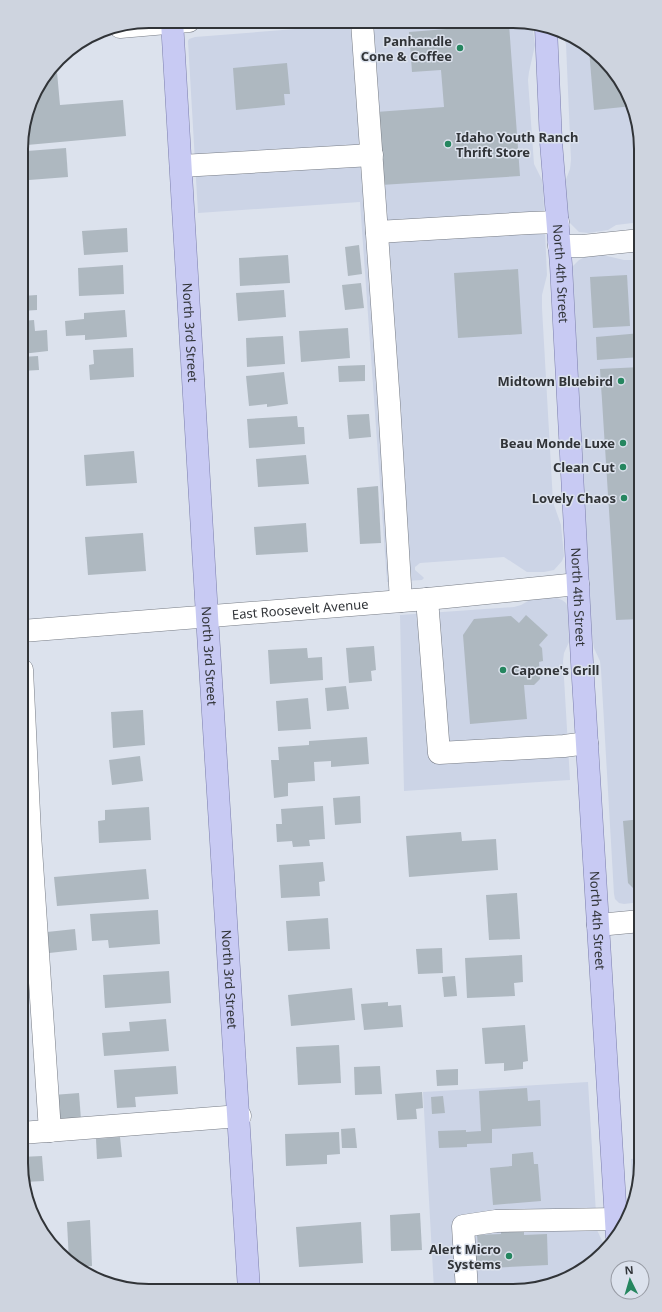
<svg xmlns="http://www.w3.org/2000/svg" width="662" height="1312" viewBox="0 0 662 1312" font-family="'Noto Sans',sans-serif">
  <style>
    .built { fill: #ccd4e6 }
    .building { fill: #aeb8c0 }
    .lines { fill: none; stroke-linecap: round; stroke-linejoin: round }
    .minor-casing { stroke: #777c85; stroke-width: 23 }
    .major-casing { stroke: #7b7eac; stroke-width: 23 }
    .minor { stroke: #fff; stroke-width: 22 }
    .major { stroke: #c8caf3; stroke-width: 22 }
    .poi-dot { fill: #25865f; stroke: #dce2ed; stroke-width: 1.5 }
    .labels { text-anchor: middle; stroke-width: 3; stroke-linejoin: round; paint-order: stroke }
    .poi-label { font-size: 13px; font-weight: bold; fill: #313438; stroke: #dce2ed; text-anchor: end }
    .street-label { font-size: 13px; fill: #313438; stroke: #dce2ed }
    .rim { fill: none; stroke: #313438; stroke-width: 2 }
  </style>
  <rect width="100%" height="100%" fill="#dce2ed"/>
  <g class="built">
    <path d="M446,23L532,24L535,45L529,72L528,80L534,164L542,180L543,187L547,275L542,295V308L553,502L561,525L564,556L562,561L554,570L544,572H527L504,557L420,563L415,567V570L422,576L424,578L422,580L387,582L360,202L198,213L188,41L189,39L195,37L346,25L367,30Z"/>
    <path d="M563,36L597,53L634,108L641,149V222L616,225L608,230L588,233L579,232L568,221L565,182L570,169L571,160L566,44Z"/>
    <path d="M603,255L624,260H641V902L624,904L619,903L615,899L614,894L601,670L600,661L594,648L591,630L570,279L572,267L579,260L585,257Z"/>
    <path d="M551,596L562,600L566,603L568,608L569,642L564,653L563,661L570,780L404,791L400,615L514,607L521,605L530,600Z"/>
    <path d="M588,1082L597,1230L606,1249L584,1269L554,1284L529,1288L434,1290L423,1092Z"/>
    <path d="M641,1158V1171L633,1205L631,1159Z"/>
  </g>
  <g class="building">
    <path d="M509,24L520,176L381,185L376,112L444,107L441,70L412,72L409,32Z"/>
    <path d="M589,49L597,53L633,106L594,110Z"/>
    <path d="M287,63L290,94H284L285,105L236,110L233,68Z"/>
    <path d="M57,72L60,105L123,100L126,136L27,145L25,123L34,92L49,73Z"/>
    <path d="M66,148L68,177L29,180L27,151Z"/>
    <path d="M127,228L128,252L84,255L82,231Z"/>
    <path d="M359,245L362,274L348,276L345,247Z"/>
    <path d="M288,255L290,283L240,286L239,258Z"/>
    <path d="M123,265L124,294L79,296L78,268Z"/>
    <path d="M518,269L522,334L458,338L454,273Z"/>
    <path d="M627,275L630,326L593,328L590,277Z"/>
    <path d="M361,283L364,308L345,310L342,285Z"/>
    <path d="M284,290L286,317L238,321L236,293Z"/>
    <path d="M37,295V310L22,311V296Z"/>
    <path d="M641,295V312H640L639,296Z"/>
    <path d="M125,310L127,337L85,340V335L66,336L65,321L84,319V313Z"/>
    <path d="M34,320L35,331L47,330L48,351L22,354V321Z"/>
    <path d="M348,328L350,358L301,362L299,331Z"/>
    <path d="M641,333V357L597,360L596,337Z"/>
    <path d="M283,336L285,364L247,367L246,338Z"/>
    <path d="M133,348L134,377L90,380L89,365L94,364L93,350Z"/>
    <path d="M38,356L39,370L22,371V357Z"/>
    <path d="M365,365V381L339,382L338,366Z"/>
    <path d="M641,367V619L616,620L600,369Z"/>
    <path d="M284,372L288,404L267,407V404L249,406L246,376Z"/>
    <path d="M369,414L371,437L349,439L347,415Z"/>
    <path d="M297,416L298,427H304L305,444L249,448L247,419Z"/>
    <path d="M134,451L137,483L86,486L84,455Z"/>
    <path d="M306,455L309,484L258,487L256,459Z"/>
    <path d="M378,486L381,543L360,544L357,488Z"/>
    <path d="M306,523L308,552L256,555L254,527Z"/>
    <path d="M143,533L146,571L88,575L85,537Z"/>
    <path d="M526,615L548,635L539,645L542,648L543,661L539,662L540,679L534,685H524L527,719L470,724L463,635L474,619L511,616L519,623Z"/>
    <path d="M374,646L376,670L371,671L372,681L349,683L346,648Z"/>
    <path d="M307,648L308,658L322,657L323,680L270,684L268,650Z"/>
    <path d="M346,686L349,709L327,711L325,688Z"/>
    <path d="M308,698L311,729L278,731L276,701Z"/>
    <path d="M143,710L145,745L113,748L111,712Z"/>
    <path d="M367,737L369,764L331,767V761L314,762L315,781L288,783V796L274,798L271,760H279L278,747L309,745V741Z"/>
    <path d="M140,756L143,781L112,785L109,760Z"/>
    <path d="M360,796L361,823L335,825L333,798Z"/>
    <path d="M323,806L325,839L309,840L310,846L293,847L292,841L277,842L276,824H282L281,809Z"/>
    <path d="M149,807L151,840L99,843L98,821L105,820V810Z"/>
    <path d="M641,819V887L633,888L628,883L623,821Z"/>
    <path d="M461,832L462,841L496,839L498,870L409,877L406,836Z"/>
    <path d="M323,862L325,881L319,882L320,896L281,898L279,865Z"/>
    <path d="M146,869L149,899L57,906L54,877Z"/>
    <path d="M517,893L520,939L489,940L486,895Z"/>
    <path d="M158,910L160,944L109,948L108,940L92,941L90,914Z"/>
    <path d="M328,918L330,949L288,951L286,921Z"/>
    <path d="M75,929L77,950L49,953L47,932Z"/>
    <path d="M442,948L443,973L418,974L416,949Z"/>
    <path d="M635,954H641V974L637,975Z"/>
    <path d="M522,955L523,982L514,983L515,996L467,998L465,958Z"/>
    <path d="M169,971L171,1003L105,1008L103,975Z"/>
    <path d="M455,976L457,996L444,997L442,977Z"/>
    <path d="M641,983V1002H637L635,984Z"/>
    <path d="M352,988L355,1020L291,1026L288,995Z"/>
    <path d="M388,1002V1006L401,1005L403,1027L364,1030L361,1004Z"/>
    <path d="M166,1019L169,1051L104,1056L102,1033L130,1031L129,1022Z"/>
    <path d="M525,1025L528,1061L523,1062V1069L504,1071V1063L485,1064L482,1028Z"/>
    <path d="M21,1040H22L23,1053H21Z"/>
    <path d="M339,1045L341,1083L298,1085L296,1047Z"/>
    <path d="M176,1066L178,1094L135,1097L136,1107L117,1108L114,1070Z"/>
    <path d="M380,1066L382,1094L355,1095L354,1067Z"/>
    <path d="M458,1069V1085L437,1086L436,1070Z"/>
    <path d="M527,1088L528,1101L540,1100L541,1126L492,1129V1143L467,1144V1147L439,1148L438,1131L466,1130V1132L481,1131L479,1091Z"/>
    <path d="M422,1092L423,1108L416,1109L417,1119L397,1120L395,1094Z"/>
    <path d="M79,1093L81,1120L55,1122L53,1095Z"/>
    <path d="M443,1096L445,1113L432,1114L431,1097Z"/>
    <path d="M355,1128L357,1148H342L341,1129Z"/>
    <path d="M339,1132L340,1154L327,1155V1164L286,1166L285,1134Z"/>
    <path d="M120,1137L122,1157L97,1159L96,1139Z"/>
    <path d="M533,1152L534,1164H538L541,1201L493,1205L490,1168L512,1166V1154Z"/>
    <path d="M42,1156L44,1181L24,1182L21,1157Z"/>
    <path d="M420,1213L422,1250L391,1251L390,1215Z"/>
    <path d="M90,1220L92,1266L77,1267L69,1262L67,1222Z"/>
    <path d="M361,1222L363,1263L299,1267L296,1227Z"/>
    <path d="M524,1228V1235L547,1234L548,1265L472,1269L470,1247H478L477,1235L501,1234V1229Z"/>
  </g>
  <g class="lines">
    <defs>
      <g id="minor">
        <path d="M362,22L389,403L401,601"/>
        <path d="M120,27L189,21"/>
        <path d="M181,166L372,155"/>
        <path d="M377,232L530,223L558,222"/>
        <path d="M559,246H583L641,240"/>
        <path d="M427,599L439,753L564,746L587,743"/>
        <path id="s1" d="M22,631L427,599L578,584"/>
        <path d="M22,670L30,834L50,1131"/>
        <path d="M598,925L641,921"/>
        <path d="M21,1133L240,1116"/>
        <path d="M467,1291L463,1226L496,1221L616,1219"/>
      </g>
      <g id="major">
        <path id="s2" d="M172,21L207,616L249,1290"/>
        <path id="s3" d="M546,28L551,142L561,265L582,662L617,1237"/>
      </g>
    </defs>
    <use href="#minor" class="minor-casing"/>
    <use href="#major" class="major-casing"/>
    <use href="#minor" class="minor"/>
    <use href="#major" class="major"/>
  </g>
  <g class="poi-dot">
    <circle cx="460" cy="48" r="4"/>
    <circle cx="448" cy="144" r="4"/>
    <circle cx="621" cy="381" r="4"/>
    <circle cx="623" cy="443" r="4"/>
    <circle cx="623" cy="467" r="4"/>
    <circle cx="624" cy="498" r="4"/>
    <circle cx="503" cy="670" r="4"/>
    <circle cx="509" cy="1256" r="4"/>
  </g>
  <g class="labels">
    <g class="poi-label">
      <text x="452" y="46">Panhandle<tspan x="452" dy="15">Cone &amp; Coffee</tspan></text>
      <text x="456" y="142" text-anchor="start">Idaho Youth Ranch<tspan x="456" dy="15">Thrift Store</tspan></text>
      <text x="613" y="386">Midtown Bluebird</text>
      <text x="615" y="448">Beau Monde Luxe</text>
      <text x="615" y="472">Clean Cut</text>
      <text x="616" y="503">Lovely Chaos</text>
      <text x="511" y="675" text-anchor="start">Capone's Grill</text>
      <text x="501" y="1254">Alert Micro<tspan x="501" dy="15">Systems</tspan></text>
    </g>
    <g class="street-label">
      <text dy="5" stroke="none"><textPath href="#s3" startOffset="246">North 4th Street</textPath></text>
      <text dy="5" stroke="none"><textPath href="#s2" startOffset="312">North 3rd Street</textPath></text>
      <text dy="5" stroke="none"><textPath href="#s3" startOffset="570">North 4th Street</textPath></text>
      <text dy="5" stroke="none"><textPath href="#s1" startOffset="279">East Roosevelt Avenue</textPath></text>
      <text dy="5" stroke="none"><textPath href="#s2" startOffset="636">North 3rd Street</textPath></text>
      <text dy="5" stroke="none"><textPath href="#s3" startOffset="894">North 4th Street</textPath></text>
      <text dy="5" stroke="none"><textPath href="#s2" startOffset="960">North 3rd Street</textPath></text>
    </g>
  </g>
  <path d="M0 0H662V1312H0ZM149 28H513A121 121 0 0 1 634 149V1163A121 121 0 0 1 513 1284H149A121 121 0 0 1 28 1163V149A121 121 0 0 1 149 28Z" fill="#ced4df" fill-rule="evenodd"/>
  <path class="rim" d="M149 28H513A121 121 0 0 1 634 149V1163A121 121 0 0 1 513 1284H149A121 121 0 0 1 28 1163V149A121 121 0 0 1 149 28Z"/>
  <g transform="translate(630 1280) rotate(355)"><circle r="19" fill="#dce2ed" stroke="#989ca5"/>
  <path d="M0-3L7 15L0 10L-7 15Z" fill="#25865f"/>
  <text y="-6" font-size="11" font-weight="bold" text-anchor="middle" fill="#313438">N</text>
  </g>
</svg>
